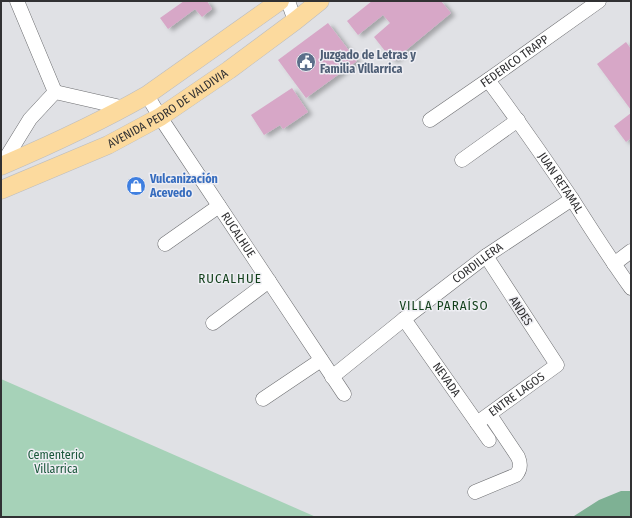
<svg xmlns="http://www.w3.org/2000/svg" width="632" height="518" viewBox="0 0 632 518" font-family="'Fira Sans Condensed',sans-serif">
  <style>
    .green { fill: #a6d2b8 }
    .forest { fill: #7eb194 }
    .building { fill: #d7a7c7; filter: url(#shadow) }
    .lines { fill: none; stroke-linecap: round; stroke-linejoin: round }
    .minor-casing { stroke: #6e6f72; stroke-width: 15 }
    .major-casing { stroke: #bdbdbe; stroke-width: 19 }
    .minor { stroke: #fff; stroke-width: 14 }
    .major { stroke: #fcda9e; stroke-width: 18 }
    .labels { text-anchor: middle; stroke-width: 3; stroke-linejoin: round; paint-order: stroke }
    .service-label { font-size: 12px; font-weight: bold; fill: #4e5e75; stroke: #eeeef3; text-anchor: start }
    .street-label { font-size: 12px; fill: #313133; stroke: #eeeef3 }
    .shop-label { font-size: 12px; font-weight: bold; fill: #366cbe; stroke: #eeeef3; text-anchor: start }
    .park-label { font-size: 12px; fill: #1a573b; stroke: #eeeef3 }
    .neighbourhood-label { font-size: 13px; letter-spacing: 1px; fill: #113f1a; stroke: #eeeef3 }
  </style>
  <defs>
    <filter id="shadow"><feDropShadow dx="4.5" dy="2.5" stdDeviation="2" flood-color="#0004"/></filter>
  </defs>
  <rect width="100%" height="100%" fill="#e0e1e5"/>
  <path class="green" d="M1,379L316,517H1Z"/>
  <path class="forest" d="M621,491H631V517H560L574,516L599,500Z"/>
  <g class="building">
    <path d="M184,1H207L212,9L202,17L195,9L168,29L160,18Z"/>
    <path d="M372,1H441L451,13L393,61L374,37L390,23L383,15L358,35L347,21Z"/>
    <path d="M328,23L357,61L306,98L278,60Z"/>
    <path d="M626,42L631,49V110L597,64Z"/>
    <path d="M292,88L308,112L283,129L280,125L264,135L251,115Z"/>
    <path d="M631,113V138L626,142L614,126Z"/>
  </g>
  <g class="lines">
    <defs>
      <g id="minor">
        <path d="M17,1L55,92"/>
        <path d="M288,1L295,21"/>
        <path id="s1" d="M488,80C517,119 545,159 572,199C591,229 610,259 631,288"/>
        <path id="s2" d="M147,95L160,117L344,394"/>
        <path id="s3" d="M430,120L488,80L599,1"/>
        <path d="M462,160L518,120"/>
        <path d="M1,166L30,119L55,92L125,108"/>
        <path d="M165,244L219,206"/>
        <path d="M614,264L631,251"/>
        <path id="s4" d="M404,319L489,440"/>
        <path d="M213,323L269,281"/>
        <path id="s5" d="M332,377L404,319L486,256L572,199"/>
        <path d="M263,399L321,360"/>
        <path id="s6" d="M477,423L557,365L486,256"/>
        <path d="M475,492L516,475C521,469 521,464 518,457L490,415"/>
      </g>
      <g id="major">
        <path d="M1,166C50,145 100,122 147,95L280,1"/>
        <path id="s7" d="M1,190L108,145L160,117L229,70L295,21L320,1"/>
      </g>
    </defs>
    <use href="#minor" class="minor-casing"/>
    <use href="#major" class="major-casing"/>
    <use href="#minor" class="minor"/>
    <use href="#major" class="major"/>
  </g>
  <defs>
    <symbol id="civic-disc" viewBox="-11 -11 22 22"><circle r="9.5" fill="#5c6f8a" stroke="#eeeef3"/><path d="M-.6-6.5H3V-4.5H.6V-3L4-1V1h2V6H-6V1h2V-1L-.6-3ZM-1.2 2.5V6h2.4V2.5Z" fill="#fff"/></symbol>
    <symbol id="shop-disc" viewBox="-11 -11 22 22"><circle r="9.5" fill="#3f7fe0" stroke="#eeeef3"/><path d="M-5-2.5h2.3a2.7 3.5 0 0 1 5.4 0H5L5.5 6h-11ZM-1.5-2.5h3a1.5 2.3 0 0 0-3 0Z" fill="#fff"/></symbol>
  </defs>
  <g fill-rule="evenodd">
    <use href="#civic-disc" x="295" y="51" width="22" height="22"/>
    <use href="#shop-disc" x="125" y="175" width="22" height="22"/>
  </g>
  <g class="labels">
    <g class="service-label">
      <text x="320" y="59">Juzgado de Letras y<tspan x="320" dy="14">Familia Villarrica</tspan></text>
    </g>
    <g class="street-label">
      <text dy="4" stroke="none"><textPath href="#s3" startOffset="103">FEDERICO TRAPP</textPath></text>
      <text dy="4" stroke="none"><textPath href="#s7" startOffset="186">AVENIDA PEDRO DE VALDIVIA</textPath></text>
      <text dy="4" stroke="none"><textPath href="#s1" startOffset="126">JUAN RETAMAL</textPath></text>
      <text dy="4" stroke="none"><textPath href="#s2" startOffset="167">RUCALHUE</textPath></text>
      <text dy="4" stroke="none"><textPath href="#s5" startOffset="185">CORDILLERA</textPath></text>
      <text transform="translate(521 311) rotate(57)" y="4">ANDES</text>
      <text dy="4" stroke="none"><textPath href="#s4" startOffset="74">NEVADA</textPath></text>
      <text dy="4" stroke="none"><textPath href="#s6" startOffset="49">ENTRE LAGOS</textPath></text>
    </g>
    <g class="shop-label">
      <text x="150" y="183">Vulcanización<tspan x="150" dy="14">Acevedo</tspan></text>
    </g>
    <g class="park-label">
      <text x="56" y="459">Cementerio<tspan x="56" dy="14">Villarrica</tspan></text>
    </g>
    <g class="neighbourhood-label">
      <text x="230" y="283">RUCALHUE</text>
      <text x="444" y="310">VILLA PARAÍSO</text>
    </g>
  </g>
  <rect width="632" height="518" fill="none" stroke="#313133" stroke-width="4"/>
</svg>
